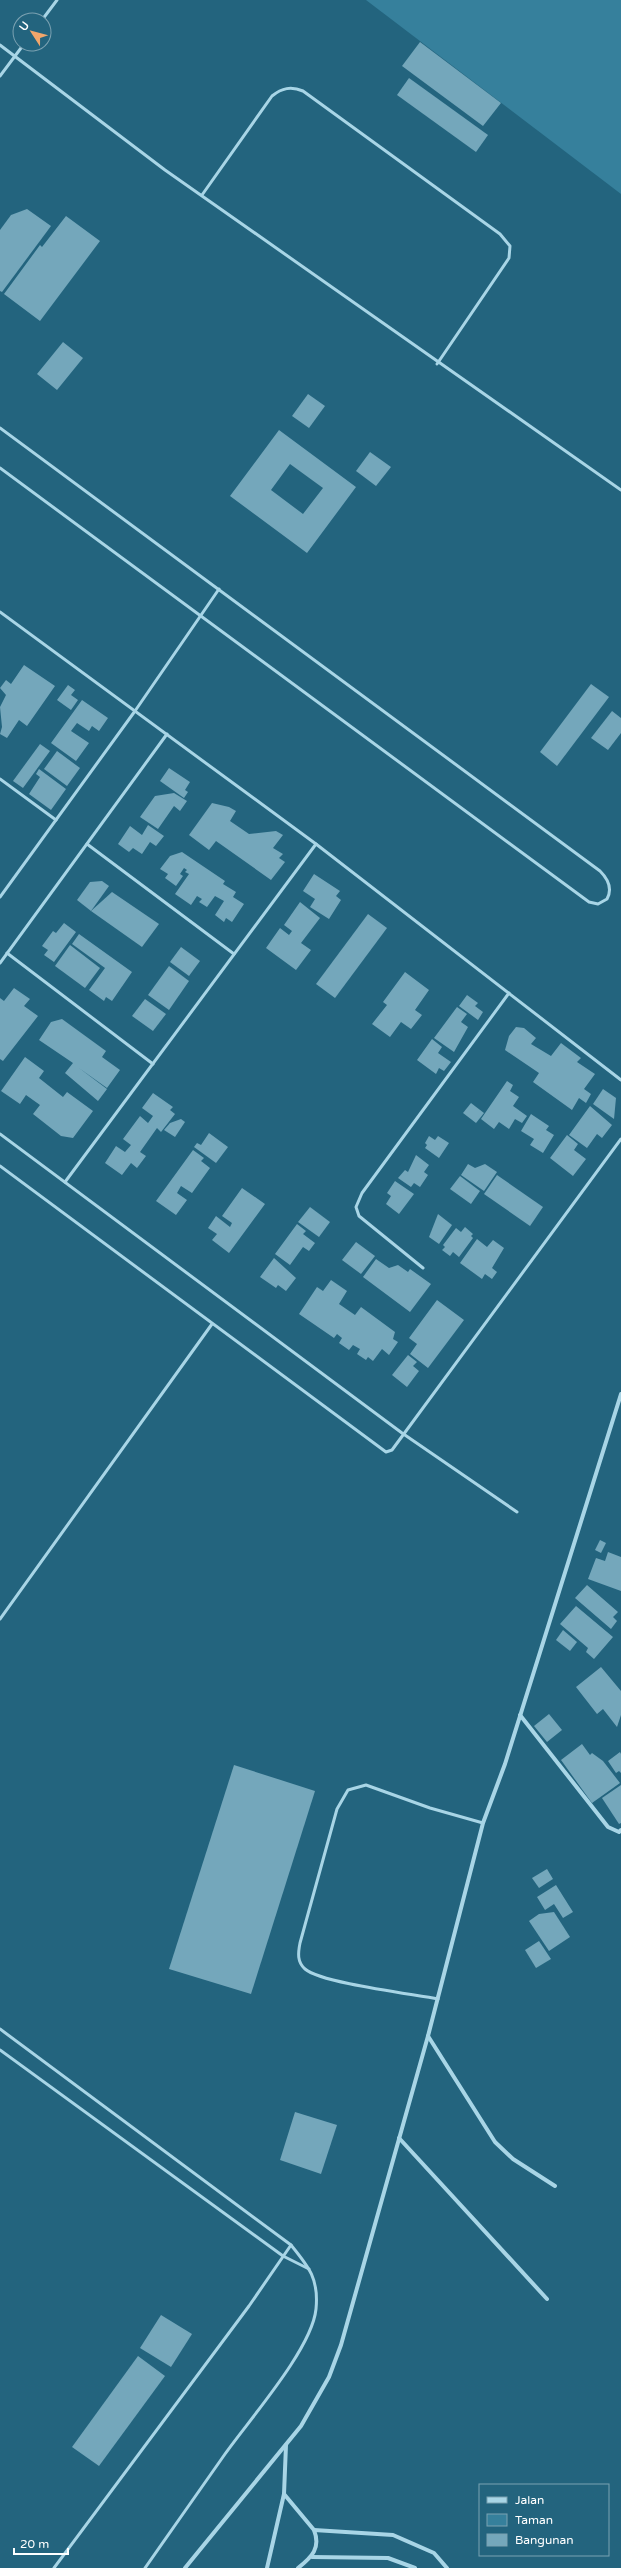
<svg xmlns="http://www.w3.org/2000/svg" width="621" height="2568" viewBox="0 0 621 2568" font-family="'Varela Round',sans-serif">
  <style>
    .green { fill: #36809c }
    .building { fill: #74a7bb; fill-rule: evenodd }
    .lines { fill: none; stroke-linecap: round; stroke-linejoin: round }
    .lane { stroke: #a8d5e6; stroke-width: 3 }
    .street { stroke: #a8d5e6; stroke-width: 4 }
  </style>
  <rect width="100%" height="100%" fill="#23647e"/>
  <path class="green" d="M366,0H621V194Z"/>
  <g class="building">
    <path d="M420,42L501,103L483,126L402,66Z"/>
    <path d="M409,78L488,135L476,152L397,95Z"/>
    <path d="M27,209L51,226L2,292L0,291V230L11,215Z"/>
    <path d="M66,216L100,241L40,321L4,294L40,245L42,247Z"/>
    <path d="M63,342L83,358L57,390L37,374Z"/>
    <path d="M308,394L325,406L309,428L292,416Z"/>
    <path d="M279,430L356,487L307,553L230,496ZM290,464L323,488L303,514L271,490Z"/>
    <path d="M370,452L391,467L376,486L356,471Z"/>
    <path d="M24,665L55,686L27,726L19,720L7,738L0,734L2,727L0,707L6,695L0,688L6,680L11,684Z"/>
    <path d="M591,684L609,697L557,766L540,752Z"/>
    <path d="M68,685L75,690L71,695L78,700L71,710L57,700Z"/>
    <path d="M82,700L108,718L99,731L92,726L89,731L77,723L71,731L89,743L76,761L51,743Z"/>
    <path d="M612,711L621,718V733L608,750L591,738Z"/>
    <path d="M40,744L50,751L23,788L13,781Z"/>
    <path d="M57,751L80,768L67,786L44,769Z"/>
    <path d="M169,768L190,782L185,790L188,792L184,798L160,781Z"/>
    <path d="M39,769L66,789L51,810L29,794L40,777L36,774Z"/>
    <path d="M174,793L187,801L180,811L174,806L158,829L140,817L155,796Z"/>
    <path d="M212,803L229,807L236,811L230,821L249,834L276,831L283,835L273,848L283,854L279,858L285,862L271,880L216,841L209,850L189,835Z"/>
    <path d="M148,825L164,836L156,846L150,842L142,854L133,848L129,852L118,844L130,826L142,835Z"/>
    <path d="M182,852L225,881L223,884L236,892L233,897L244,904L232,922L226,918L224,922L215,915L224,901L215,896L207,907L199,902L202,899L197,896L191,905L175,894L189,874L185,872L187,870L184,868L180,874L183,876L176,886L165,878L168,874L160,869L170,856Z"/>
    <path d="M314,874L340,891L336,896L341,900L329,919L310,907L315,899L303,891Z"/>
    <path d="M102,881L109,886L91,911L77,900L90,882Z"/>
    <path d="M112,892L159,924L142,947L91,911Z"/>
    <path d="M300,902L320,918L301,943L311,950L296,970L266,948L280,928L289,935L292,931L284,925Z"/>
    <path d="M368,914L387,928L335,998L316,984Z"/>
    <path d="M64,923L76,932L54,962L44,955L48,950L42,946L53,931L56,933Z"/>
    <path d="M79,934L132,972L112,1001L106,997L104,1001L89,990L105,968L72,944Z"/>
    <path d="M70,945L100,968L85,988L55,966Z"/>
    <path d="M181,947L200,961L189,976L170,962Z"/>
    <path d="M169,966L189,981L169,1010L148,995Z"/>
    <path d="M405,972L429,990L415,1010L422,1015L411,1029L401,1022L390,1037L372,1024L387,1005L383,1002Z"/>
    <path d="M14,988L30,999L24,1006L38,1016L3,1061L0,1059V998L4,1001Z"/>
    <path d="M467,995L478,1003L475,1006L483,1012L478,1020L459,1006Z"/>
    <path d="M145,999L166,1014L153,1031L132,1016Z"/>
    <path d="M457,1007L467,1014L461,1022L468,1027L454,1052L434,1038Z"/>
    <path d="M62,1019L106,1051L102,1057L120,1070L107,1088L79,1068L107,1089L98,1101L65,1073L73,1063L39,1040L51,1022Z"/>
    <path d="M516,1027L524,1028L536,1038L531,1044L551,1056L561,1043L581,1058L577,1062L595,1074L584,1089L591,1094L586,1103L579,1098L572,1110L533,1082L539,1073L505,1050L509,1036Z"/>
    <path d="M432,1039L442,1047L438,1053L451,1062L444,1071L439,1068L436,1074L417,1060Z"/>
    <path d="M25,1057L44,1071L39,1078L63,1097L67,1092L93,1111L73,1138L61,1136L33,1114L40,1105L26,1095L20,1104L1,1091Z"/>
    <path d="M507,1081L513,1085L510,1091L519,1097L513,1106L527,1116L522,1123L515,1119L509,1129L499,1122L494,1129L481,1119Z"/>
    <path d="M603,1089L616,1098L614,1119L593,1104Z"/>
    <path d="M153,1093L173,1107L170,1110L175,1114L161,1132L157,1128L140,1152L146,1156L137,1168L131,1163L122,1175L105,1163L116,1146L125,1152L131,1145L123,1139L140,1116L148,1123L153,1116L142,1108Z"/>
    <path d="M471,1103L484,1113L476,1123L463,1113Z"/>
    <path d="M590,1106L612,1125L602,1138L597,1134L587,1148L569,1135Z"/>
    <path d="M531,1114L549,1126L546,1130L554,1135L543,1153L530,1145L534,1139L521,1131Z"/>
    <path d="M181,1119L185,1122L175,1137L164,1130L170,1123Z"/>
    <path d="M209,1133L228,1147L216,1163L194,1147L197,1143L201,1145Z"/>
    <path d="M567,1135L578,1144L574,1150L586,1159L573,1176L550,1158Z"/>
    <path d="M429,1136L435,1140L438,1136L449,1143L439,1158L425,1148L427,1145L425,1143Z"/>
    <path d="M193,1150L204,1158L201,1161L210,1168L192,1193L181,1186L177,1193L187,1200L176,1215L156,1201Z"/>
    <path d="M416,1155L429,1165L424,1172L428,1175L420,1187L414,1183L411,1187L398,1178L405,1170L408,1172Z"/>
    <path d="M468,1164L475,1168L485,1164L497,1172L484,1191L461,1175Z"/>
    <path d="M497,1175L543,1207L530,1226L484,1194Z"/>
    <path d="M460,1176L480,1191L471,1204L450,1189Z"/>
    <path d="M395,1181L414,1194L399,1214L386,1204L391,1196L387,1193Z"/>
    <path d="M242,1188L265,1204L229,1253L212,1240L217,1234L208,1228L216,1216L230,1227L232,1223L222,1216Z"/>
    <path d="M310,1207L330,1222L319,1237L298,1222Z"/>
    <path d="M438,1214L452,1225L439,1244L429,1237Z"/>
    <path d="M297,1224L306,1231L303,1234L315,1243L309,1251L303,1247L290,1265L275,1254Z"/>
    <path d="M465,1227L473,1234L471,1236L473,1238L459,1257L453,1252L450,1256L442,1250L445,1247L443,1245L456,1228L461,1232Z"/>
    <path d="M477,1239L487,1247L493,1240L504,1248L492,1268L497,1272L492,1279L485,1274L482,1279L460,1263Z"/>
    <path d="M356,1242L375,1256L361,1274L342,1260Z"/>
    <path d="M274,1258L296,1278L286,1291L278,1285L276,1288L260,1277Z"/>
    <path d="M376,1259L389,1268L398,1265L408,1272L410,1269L431,1284L410,1312L363,1277Z"/>
    <path d="M331,1280L347,1291L339,1304L355,1315L361,1307L395,1332L393,1339L398,1342L389,1355L382,1349L373,1361L368,1357L366,1360L357,1354L360,1349L353,1345L349,1350L339,1343L342,1338L337,1334L334,1338L299,1314L317,1287L323,1291Z"/>
    <path d="M437,1300L464,1320L428,1368L410,1354L417,1344L409,1338Z"/>
    <path d="M408,1355L417,1362L413,1366L419,1371L407,1387L392,1375Z"/>
    <path d="M600,1540L606,1543L601,1553L595,1550Z"/>
    <path d="M608,1552L621,1557V1591L588,1579L596,1558L605,1561Z"/>
    <path d="M587,1585L618,1612L613,1617L617,1621L611,1629L575,1598Z"/>
    <path d="M576,1606L613,1637L594,1659L586,1652L588,1648L560,1624Z"/>
    <path d="M563,1630L577,1642L570,1651L556,1640Z"/>
    <path d="M601,1667L621,1691V1715L617,1727L603,1709L597,1714L576,1687Z"/>
    <path d="M549,1714L562,1730L547,1742L534,1726Z"/>
    <path d="M582,1744L590,1755L592,1753L603,1761L620,1783L592,1803L561,1760Z"/>
    <path d="M620,1752L621,1754V1773L619,1771L616,1773L608,1761Z"/>
    <path d="M234,1765L315,1791L251,1994L169,1969Z"/>
    <path d="M621,1785V1823L619,1824L602,1798Z"/>
    <path d="M547,1869L553,1879L539,1888L532,1878Z"/>
    <path d="M556,1885L573,1912L563,1918L554,1904L545,1910L537,1897Z"/>
    <path d="M554,1912L570,1937L549,1951L529,1921L539,1914Z"/>
    <path d="M539,1941L551,1959L536,1968L525,1950Z"/>
    <path d="M295,2112L337,2125L321,2174L280,2160Z"/>
    <path d="M161,2315L192,2334L171,2367L140,2348Z"/>
    <path d="M138,2356L165,2376L99,2466L72,2447Z"/>
  </g>
  <g class="lines">
    <g class="lane">
      <path d="M42,20L57,0"/>
      <path d="M0,45L165,170L621,490"/>
      <path d="M0,76L24,44"/>
      <path d="M202,195L272,96C282,88 291,86 303,91L500,234L510,246L509,258L437,364"/>
      <path d="M0,428L600,871C608,879 613,888 607,899L598,904L589,902L0,468"/>
      <path d="M0,612L316,844L621,1080"/>
      <path d="M0,779L56,820"/>
      <path d="M87,844L234,954"/>
      <path d="M0,897L135,711L219,589"/>
      <path d="M7,953L153,1064"/>
      <path d="M0,963L167,734"/>
      <path d="M0,1134L402,1433L517,1512"/>
      <path d="M0,1166L386,1452L392,1450L621,1139"/>
      <path d="M65,1182L316,844"/>
      <path d="M423,1268L359,1216L356,1207L362,1193L509,993"/>
      <path d="M0,1619L212,1324"/>
      <path d="M438,1999C412,1994 321,1983 305,1969C297,1962 298,1953 300,1943L337,1809L348,1790L366,1785L430,1808L483,1823"/>
      <path d="M0,2029L291,2245C309,2267 319,2279 316,2309C312,2349 249,2420 225,2454C198,2492 172,2530 145,2568"/>
      <path d="M0,2050L283,2256L309,2269"/>
      <path d="M54,2568L249,2306L291,2245"/>
    </g>
    <g class="street">
      <path d="M520,1715L608,1827L619,1832L621,1830"/>
      <path d="M428,2036L495,2142L513,2159L555,2186"/>
      <path d="M399,2138L547,2299"/>
      <path d="M284,2494L314,2530C321,2548 312,2557 298,2568"/>
      <path d="M314,2530L393,2535L434,2553L447,2568"/>
      <path d="M312,2557L388,2558L415,2568"/>
      <path d="M185,2568L301,2426L329,2377L341,2345L428,2036L483,1823L505,1764L621,1394"/>
      <path d="M267,2568L284,2494L286,2445"/>
    </g>
  </g>
  <rect x="479" y="2484" width="130" height="72" fill="#23647e" stroke="#7ba2b2"/>
  <rect x="487" y="2497" width="20" height="6" fill="#a8d5e6" stroke="#7ba2b2"/>
  <text x="515" y="2504" font-size="12" fill="#ffffff">Jalan</text>
  <rect x="487" y="2514" width="20" height="12" fill="#36809c" stroke="#7ba2b2"/>
  <text x="515" y="2524" font-size="12" fill="#ffffff">Taman</text>
  <rect x="487" y="2534" width="20" height="12" fill="#74a7bb" stroke="#7ba2b2"/>
  <text x="515" y="2544" font-size="12" fill="#ffffff">Bangunan</text>
  <g transform="translate(32 32) rotate(306)"><circle r="19" fill="#23647e" stroke="#7ba2b2"/>
  <path d="M0-3L7 15L0 10L-7 15Z" fill="#f1a66b"/>
  <text y="-6" font-size="11" font-weight="bold" text-anchor="middle" fill="#ffffff">U</text>
  </g>
  <path d="M14 2548v6h54v-6" fill="none" stroke="#ffffff" stroke-width="2"/>
  <text x="20" y="2548" font-size="12" fill="#ffffff" stroke="#23647e" stroke-width="3" paint-order="stroke">20 m</text>
</svg>
